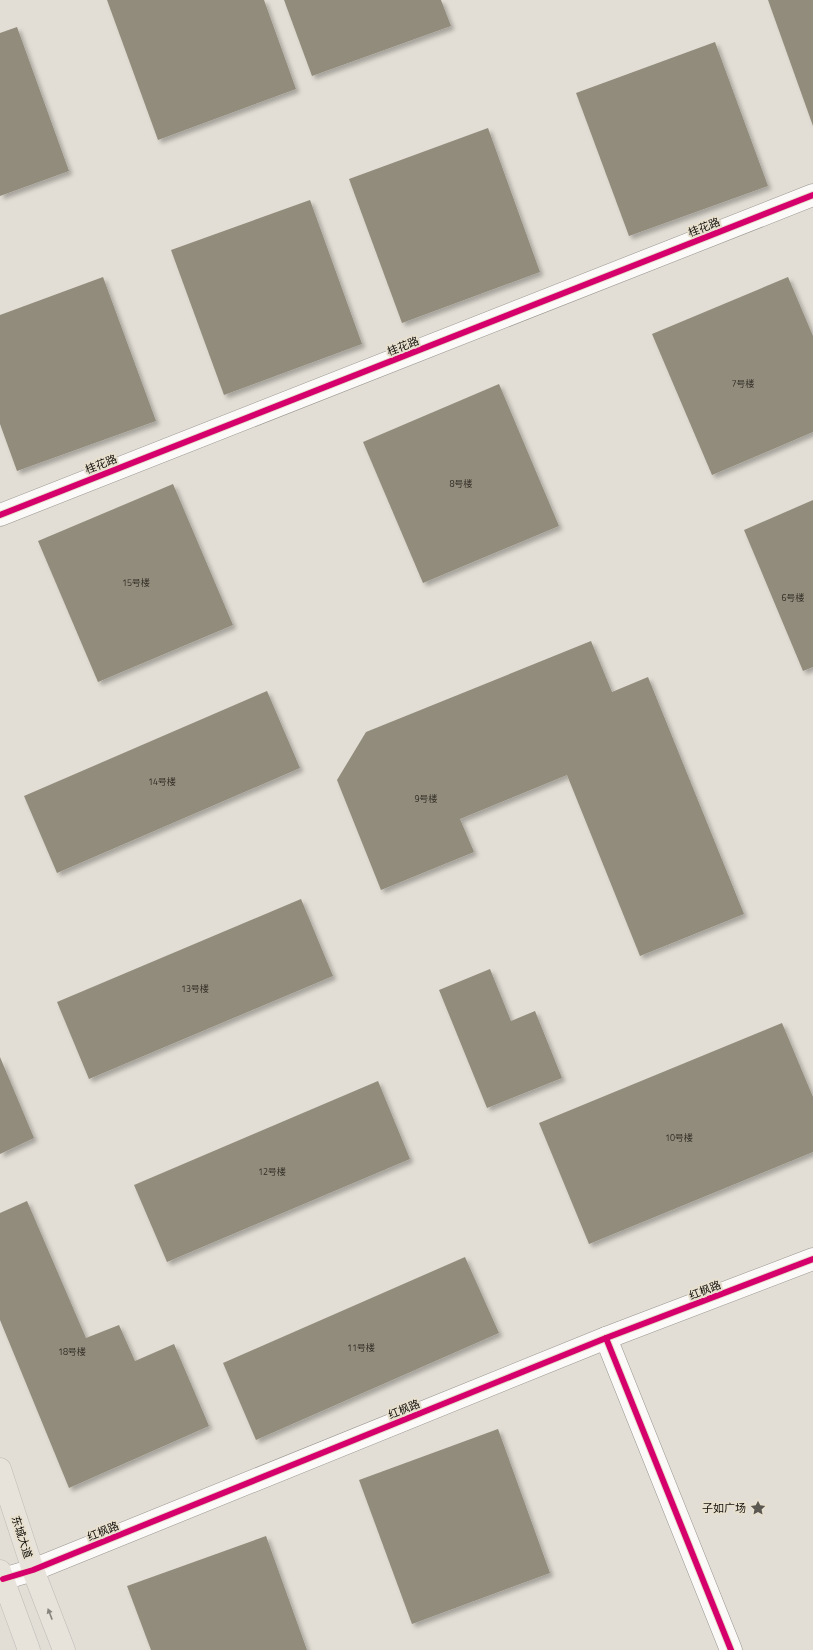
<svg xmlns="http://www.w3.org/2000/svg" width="813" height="1650" viewBox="0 0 813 1650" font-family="'Titillium Web','Noto Sans SC',sans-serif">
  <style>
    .building { fill: #928c7c; filter: url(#shadow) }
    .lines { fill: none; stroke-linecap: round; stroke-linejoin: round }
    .minor-casing { stroke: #98958e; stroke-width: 23 }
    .tertiary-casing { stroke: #98958e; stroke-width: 23 }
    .primary-casing { stroke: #bcbab6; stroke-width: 23 }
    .minor { stroke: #fbfaf9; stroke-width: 22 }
    .tertiary { stroke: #fbfaf9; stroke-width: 22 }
    .primary { stroke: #e7e3db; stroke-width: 22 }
    .cycleway-casing { stroke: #e8e0cf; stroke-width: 8 }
    .cycleway { stroke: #d6006c; stroke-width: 6 }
    .oneway { fill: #87847d }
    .labels { text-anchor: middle; stroke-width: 4; stroke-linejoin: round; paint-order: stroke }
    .number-label { font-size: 9px; fill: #322e26 }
    .street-label { font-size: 11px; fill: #120f0a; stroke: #e8e0cf }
    .poi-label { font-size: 11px; fill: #120f0a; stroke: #e8e0cf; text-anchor: end }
  </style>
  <defs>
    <filter id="shadow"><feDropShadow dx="3.5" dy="3.5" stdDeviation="2" flood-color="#0004"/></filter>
  </defs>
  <rect width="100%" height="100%" fill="#e2ded5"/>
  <g class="building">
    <path d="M107,0H264L296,89L158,140Z"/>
    <path d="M284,0H441L451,26L312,76Z"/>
    <path d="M768,0H813V126Z"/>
    <path d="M17,27L69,171L0,196V33Z"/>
    <path d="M715,42L768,186L629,236L576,93Z"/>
    <path d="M488,128L540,272L402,323L349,179Z"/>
    <path d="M310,200L362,344L224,395L171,250Z"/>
    <path d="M103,277L156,421L17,471L0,424V315Z"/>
    <path d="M788,277L813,336V432L712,475L652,334Z"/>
    <path d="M499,384L559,526L423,583L363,442Z"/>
    <path d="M173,484L233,625L98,682L38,541Z"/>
    <path d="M813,500V667L803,671L744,530Z"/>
    <path d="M591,641L612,692L648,677L744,914L640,956L567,775L460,819L474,852L381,890L337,780L366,732Z"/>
    <path d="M267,691L300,768L57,873L24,796Z"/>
    <path d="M301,899L333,976L89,1079L57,1002Z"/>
    <path d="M490,969L511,1021L535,1011L562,1078L487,1108L439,990Z"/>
    <path d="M782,1023L813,1097V1152L589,1244L539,1123Z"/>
    <path d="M0,1057L34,1138L0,1154Z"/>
    <path d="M378,1081L410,1159L167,1262L134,1185Z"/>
    <path d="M27,1201L86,1338L119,1325L135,1361L174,1344L209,1426L69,1488L0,1320V1213Z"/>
    <path d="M465,1257L499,1333L256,1440L223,1363Z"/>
    <path d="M498,1429L550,1573L412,1624L359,1480Z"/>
    <path d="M266,1536L307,1650H151L127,1586Z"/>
  </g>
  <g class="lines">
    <defs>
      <g id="minor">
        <path d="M0,515L813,195"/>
        <path d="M606,1338L731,1650"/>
      </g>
      <path id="tertiary" d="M3,1579L33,1570L606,1338L813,1259"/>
      <g id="primary">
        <path d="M0,1469L33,1570L64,1650"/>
        <path d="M0,1571L29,1650"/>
      </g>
    </defs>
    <use href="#minor" class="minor-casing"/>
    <use href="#tertiary" class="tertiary-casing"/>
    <use href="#primary" class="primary-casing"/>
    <use href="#minor" class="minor"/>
    <use href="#tertiary" class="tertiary"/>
    <use href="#primary" class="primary"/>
    <defs>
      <g id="cycleway">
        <path d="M0,515L813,195"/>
        <path d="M606,1338L731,1650"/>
        <path d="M3,1579L33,1570L606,1338L813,1259"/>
      </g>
    </defs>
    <use href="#cycleway" class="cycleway-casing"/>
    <use href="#cycleway" class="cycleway"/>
  </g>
  <defs><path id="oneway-solid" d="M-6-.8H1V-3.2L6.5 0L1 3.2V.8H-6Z"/></defs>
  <use class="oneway" href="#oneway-solid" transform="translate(50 1614) rotate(-111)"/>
  <defs>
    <symbol id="sight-bare" viewBox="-9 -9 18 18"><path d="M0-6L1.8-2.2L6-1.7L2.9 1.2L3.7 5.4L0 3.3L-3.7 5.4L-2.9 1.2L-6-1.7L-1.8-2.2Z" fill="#5b5751" stroke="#e8e0cf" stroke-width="2.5" paint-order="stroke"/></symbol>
  </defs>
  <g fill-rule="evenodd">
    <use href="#sight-bare" x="747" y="1497" width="22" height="22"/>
  </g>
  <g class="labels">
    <g class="number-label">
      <text x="743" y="387">7号楼</text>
      <text x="461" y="487">8号楼</text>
      <text x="136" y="586">15号楼</text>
      <text x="793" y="601">6号楼</text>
      <text x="162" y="785">14号楼</text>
      <text x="426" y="802">9号楼</text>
      <text x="195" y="992">13号楼</text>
      <text x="679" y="1141">10号楼</text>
      <text x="272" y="1175">12号楼</text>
      <text x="361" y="1351">11号楼</text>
      <text x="72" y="1355">18号楼</text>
    </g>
    <g class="street-label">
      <text transform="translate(704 227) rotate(-21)" y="4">桂花路</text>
      <text transform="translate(403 346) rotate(-21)" y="4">桂花路</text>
      <text transform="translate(101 464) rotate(-21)" y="4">桂花路</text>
      <text transform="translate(705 1290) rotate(-21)" y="4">红枫路</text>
      <text transform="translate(404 1409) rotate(-22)" y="4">红枫路</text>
      <text transform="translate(103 1531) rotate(-22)" y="4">红枫路</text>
      <text transform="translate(22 1537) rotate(72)" y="4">东城大道</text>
    </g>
    <g class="poi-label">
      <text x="746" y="1512">子如广场</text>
    </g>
  </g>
</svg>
